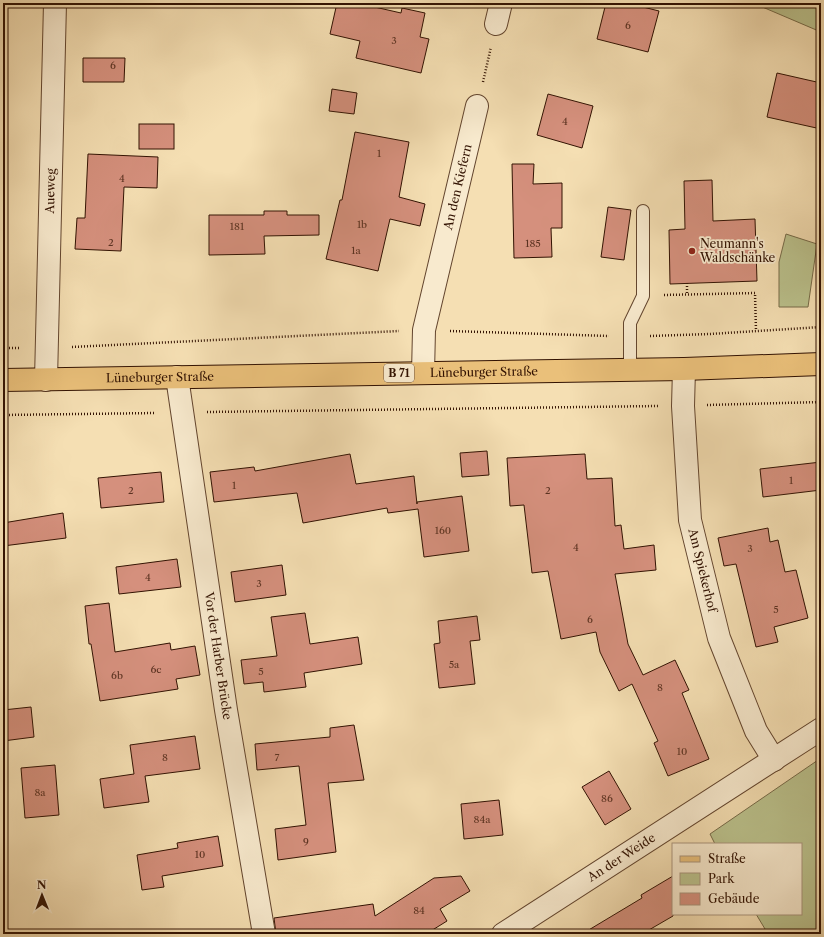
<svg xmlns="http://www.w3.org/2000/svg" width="824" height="937" viewBox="0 0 824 937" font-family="'Libre Caslon Text',serif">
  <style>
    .green { fill: #bbc28d; stroke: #766a48 }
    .building { fill: #d5907d; stroke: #321202 }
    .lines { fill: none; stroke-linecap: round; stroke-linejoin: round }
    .service-casing { stroke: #63452e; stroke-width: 14 }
    .minor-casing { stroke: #63452e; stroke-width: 24 }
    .primary-casing { stroke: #321202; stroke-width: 24 }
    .path { stroke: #321202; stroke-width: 2.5; stroke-dasharray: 1 2; stroke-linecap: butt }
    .service { stroke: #f8eace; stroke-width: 12 }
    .minor { stroke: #f8eace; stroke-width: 22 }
    .primary { stroke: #eac07a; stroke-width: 22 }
    .poi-dot { fill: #8f2418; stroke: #f8eace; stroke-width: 1.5 }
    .labels { text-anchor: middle; stroke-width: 3.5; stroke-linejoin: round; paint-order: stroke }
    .number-label { font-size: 10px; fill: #5b3221 }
    .shield { fill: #f8eace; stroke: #6d533f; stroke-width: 1 }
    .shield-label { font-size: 11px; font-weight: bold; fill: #321202 }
    .street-label { font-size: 12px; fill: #321202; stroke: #f8eace }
    .poi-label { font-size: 12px; fill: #321202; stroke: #f8eace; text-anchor: start }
  </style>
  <rect width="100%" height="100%" fill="#f5dfb3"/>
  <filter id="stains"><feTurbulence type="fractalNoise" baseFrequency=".005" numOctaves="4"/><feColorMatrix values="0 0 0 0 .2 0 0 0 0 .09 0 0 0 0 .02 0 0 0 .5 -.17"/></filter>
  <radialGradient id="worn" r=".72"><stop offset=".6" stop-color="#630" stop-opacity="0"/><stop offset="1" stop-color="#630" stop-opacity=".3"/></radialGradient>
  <g class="green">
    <path d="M753,3H821V32Z"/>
    <path d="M786,234L817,244L808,307H779V262Z"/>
    <path d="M821,758V934H768L756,914H801V844H715L710,834Z"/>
  </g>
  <g class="building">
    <path d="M337,3H357L401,13L402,8L425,13L420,37L429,39L421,73L356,58L360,41L330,34Z"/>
    <path d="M606,3H627L659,11L648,52L597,39Z"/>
    <path d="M83,58H125L124,82H83Z"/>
    <path d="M777,73L821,83V129L767,117Z"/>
    <path d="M332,89L357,93L354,114L329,111Z"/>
    <path d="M548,94L593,106L582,148L537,135Z"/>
    <rect x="139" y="124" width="35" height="25"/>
    <path d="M355,132L409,142L399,197L425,204L420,226L390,219L378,271L326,259L340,200H342Z"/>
    <path d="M88,154L158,157L157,188L124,187L121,251L75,249L77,218H85Z"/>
    <path d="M512,164H534L533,184L562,183V228H551L552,257L514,258Z"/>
    <path d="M712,180L713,221L755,219L757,281L670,284L669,230L685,229L684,181Z"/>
    <path d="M608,207L631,210L624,260L601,257Z"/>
    <path d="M264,211H287V215H319V235L264,236L265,254L209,255V215H264Z"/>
    <path d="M487,451L489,475L462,477L460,453Z"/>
    <path d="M350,454L356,484L414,476L417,504V502L462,496L469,551L424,557L418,509L388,513L387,508L303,523L297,493L214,502L210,472L254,467L255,471Z"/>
    <path d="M585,454L587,479L612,478L615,526L621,525L624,549L654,545L656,570L615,574L628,644L643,675L675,660L689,690L682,693L709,759L668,776L654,743L658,741L632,684L619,691L600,652L596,632L561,639L548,571L532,573L524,505L510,506L507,458Z"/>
    <path d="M821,462V490L763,497L760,469Z"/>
    <path d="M161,472L164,502L101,508L98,478Z"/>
    <path d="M63,513L66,538L3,546V523Z"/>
    <path d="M768,528L770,542L778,540L785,572L796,570L808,618L774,627L778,642L756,647L736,564L724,566L718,538Z"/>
    <path d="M177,559L181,587L119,594L116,567Z"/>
    <path d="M282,565L286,595L235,602L231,572Z"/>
    <path d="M109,603L115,652L170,643L171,650L195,646L200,675L176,679L178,689L100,701L91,644H89L85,606Z"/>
    <path d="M305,613L310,644L358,637L362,664L304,673L306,687L264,692L263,682L244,684L241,660L277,656L271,617Z"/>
    <path d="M477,616L480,640L470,641L475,684L439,688L434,644L440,643L438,621Z"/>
    <path d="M31,707L34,737L3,741V710Z"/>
    <path d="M354,725L364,780L328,783L336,852L278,860L275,829L306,825L299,766L257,770L255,744L330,737V728Z"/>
    <path d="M195,736L200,769L145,776L149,802L104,808L100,779L134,774L130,745Z"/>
    <path d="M55,765L59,815L25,818L21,768Z"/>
    <path d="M609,771L631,809L605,825L582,787Z"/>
    <path d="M499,800L503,835L464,839L461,804Z"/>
    <path d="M218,836L223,866L162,876L164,887L142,890L137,855L178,848L177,843Z"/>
    <path d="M461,876L470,891L440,909L447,921L426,934H276L274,918L373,904L375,916L434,878Z"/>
    <path d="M673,876V916L642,934H582L642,898L641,895Z"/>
  </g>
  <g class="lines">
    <defs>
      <path id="service" d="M630,369V323L643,296V211"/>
      <g id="minor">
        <path d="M496,24L501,3"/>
        <path id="s1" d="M684,369L683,406L690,520L719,638L756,731L774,760"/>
        <path id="s2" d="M423,373L424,330L477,106"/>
        <path id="s3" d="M177,377L226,710L264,934"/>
        <path id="s4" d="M46,380L55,3"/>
        <path id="s5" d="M503,934L821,729"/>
      </g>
      <g id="primary">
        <path id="s6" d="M3,380L684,369L821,364"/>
      </g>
    </defs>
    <use href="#service" class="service-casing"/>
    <use href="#minor" class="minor-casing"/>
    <use href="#primary" class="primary-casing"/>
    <g class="path">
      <path d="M483,82L491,47"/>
      <path d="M687,283V295"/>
      <path d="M664,295L755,293L756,331"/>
      <path d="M450,331L609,336"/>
      <path d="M650,336L710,334L821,327"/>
      <path d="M72,347L399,331"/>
      <path d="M3,348H21"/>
      <path d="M707,405L821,402"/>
      <path d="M207,412L658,406"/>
      <path d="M3,415L156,413"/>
    </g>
    <use href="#service" class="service"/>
    <use href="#minor" class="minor"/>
    <use href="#primary" class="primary"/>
  </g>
  <circle class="poi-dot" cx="692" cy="251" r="4"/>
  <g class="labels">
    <g class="number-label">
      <text x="628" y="29">6</text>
      <text x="394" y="44">3</text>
      <text x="113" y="69">6</text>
      <text x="565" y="125">4</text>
      <text x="379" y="157">1</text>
      <text x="122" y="182">4</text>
      <text x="362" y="228">1b</text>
      <text x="237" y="230">181</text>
      <text x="111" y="246">2</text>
      <text x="533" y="247">185</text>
      <text x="356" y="254">1a</text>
      <text x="791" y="484">1</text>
      <text x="234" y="489">1</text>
      <text x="131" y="494">2</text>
      <text x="548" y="494">2</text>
      <text x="443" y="534">160</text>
      <text x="576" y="551">4</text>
      <text x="750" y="552">3</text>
      <text x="148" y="581">4</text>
      <text x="259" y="587">3</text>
      <text x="776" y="613">5</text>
      <text x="590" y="623">6</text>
      <text x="454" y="668">5a</text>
      <text x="156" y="673">6c</text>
      <text x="261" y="675">5</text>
      <text x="117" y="679">6b</text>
      <text x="660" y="691">8</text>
      <text x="682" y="755">10</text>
      <text x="165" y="761">8</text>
      <text x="277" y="761">7</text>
      <text x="40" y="796">8a</text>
      <text x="607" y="802">86</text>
      <text x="482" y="823">84a</text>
      <text x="306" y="845">9</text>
      <text x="200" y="858">10</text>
      <text x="419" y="914">84</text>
    </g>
    <rect class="shield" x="384" y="364" width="30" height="18" rx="3"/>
    <g class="shield-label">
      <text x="399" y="377">B 71</text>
    </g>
    <g class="street-label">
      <text dy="4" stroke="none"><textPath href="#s2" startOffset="190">An den Kiefern</textPath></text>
      <text dy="4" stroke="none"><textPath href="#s4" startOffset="189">Aueweg</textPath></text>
      <text dy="4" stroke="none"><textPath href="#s6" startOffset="481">Lüneburger Straße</textPath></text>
      <text dy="4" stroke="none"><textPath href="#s6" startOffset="157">Lüneburger Straße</textPath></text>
      <text dy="4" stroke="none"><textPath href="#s1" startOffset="203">Am Spiekerhof</textPath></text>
      <text dy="4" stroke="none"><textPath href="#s3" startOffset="282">Vor der Harber Brücke</textPath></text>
      <text dy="4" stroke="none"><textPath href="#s5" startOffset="141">An der Weide</textPath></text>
    </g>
    <g class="poi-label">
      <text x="700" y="248">Neumann's<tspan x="700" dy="14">Waldschänke</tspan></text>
    </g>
  </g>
  <rect width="824" height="937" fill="none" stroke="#f5dfb3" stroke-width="16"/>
  <rect x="4" y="4" width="816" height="929" fill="none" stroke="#321202" stroke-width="2"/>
  <rect x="8" y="8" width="808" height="921" fill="none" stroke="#321202"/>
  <rect x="672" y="843" width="130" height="72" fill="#f8eace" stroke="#a9947c"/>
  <rect x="680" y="856" width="20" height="6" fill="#eac07a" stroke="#a9947c"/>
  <text x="708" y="863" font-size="12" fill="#321202">Straße</text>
  <rect x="680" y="873" width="20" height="12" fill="#bbc28d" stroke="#a9947c"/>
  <text x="708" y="883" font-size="12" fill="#321202">Park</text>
  <rect x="680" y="893" width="20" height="12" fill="#d5907d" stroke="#a9947c"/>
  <text x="708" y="903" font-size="12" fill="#321202">Gebäude</text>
  <g transform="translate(42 895) rotate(359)" stroke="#f8eace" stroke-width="3" paint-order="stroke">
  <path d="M0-3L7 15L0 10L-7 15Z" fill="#321202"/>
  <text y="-6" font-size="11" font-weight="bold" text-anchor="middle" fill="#321202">N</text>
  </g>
  <rect width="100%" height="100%" filter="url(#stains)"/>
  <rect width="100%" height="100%" fill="url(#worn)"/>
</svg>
